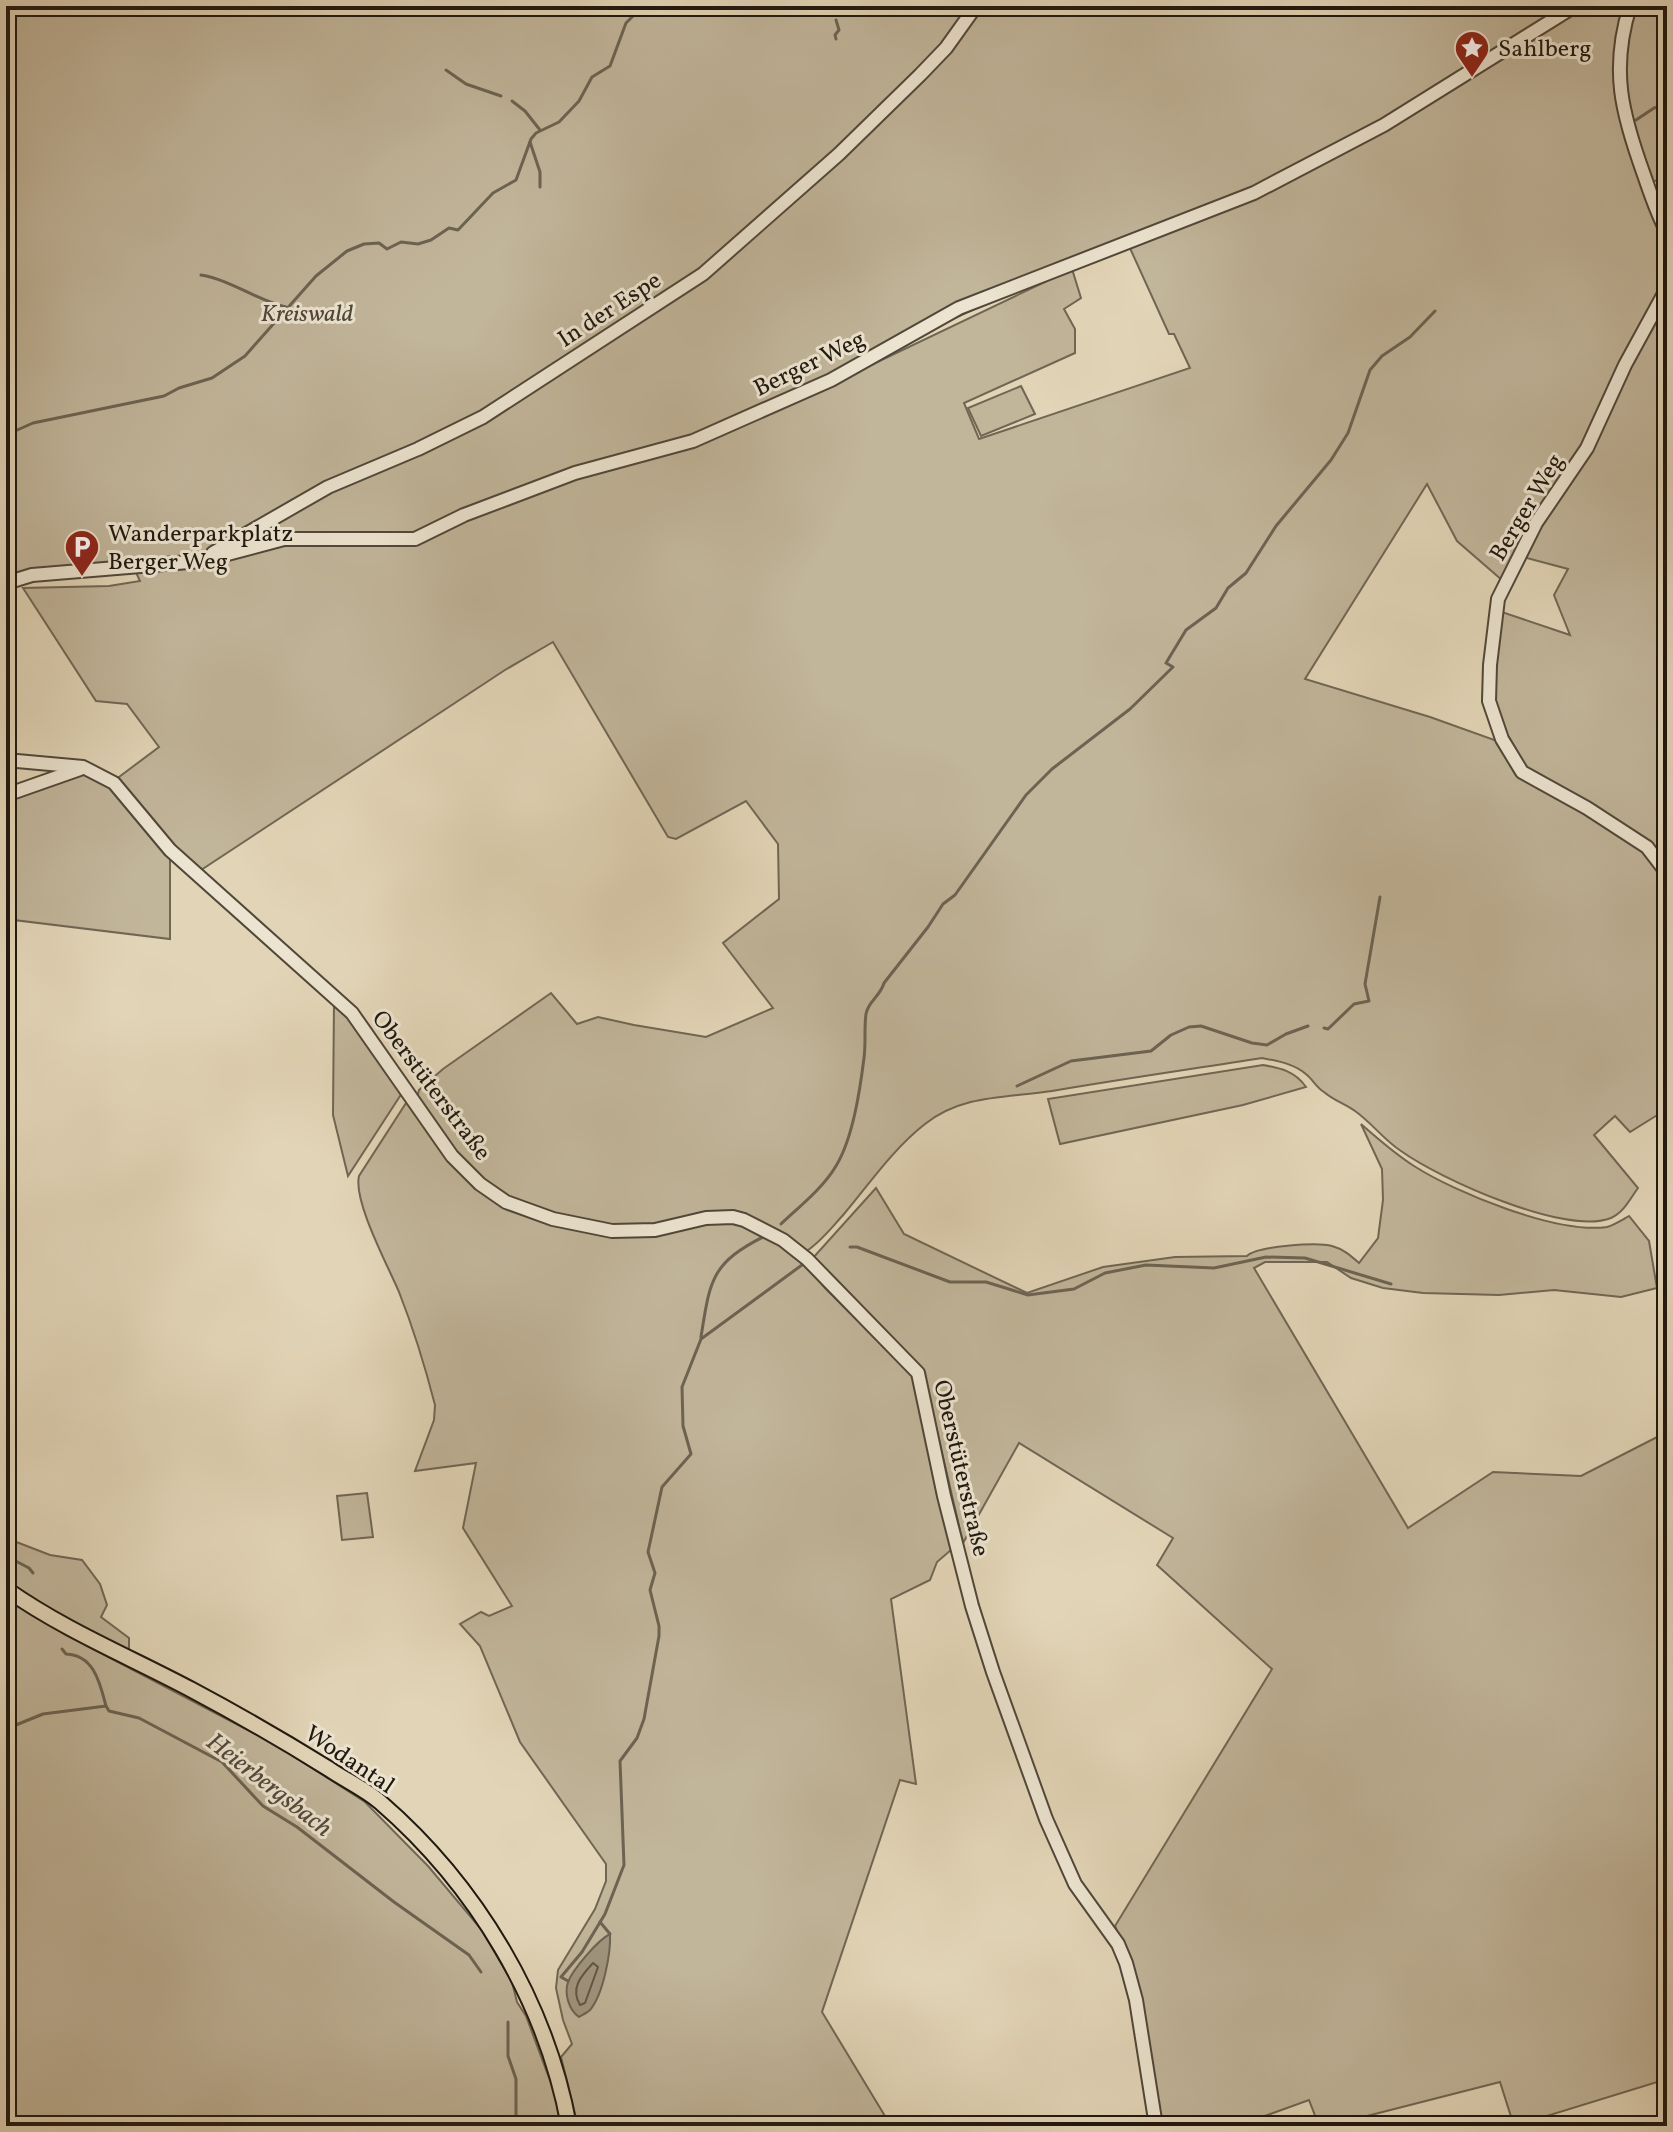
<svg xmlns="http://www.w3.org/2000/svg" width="1673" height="2132" viewBox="0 0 1673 2132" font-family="Vollkorn,serif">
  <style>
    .green { fill: #c1b59a; stroke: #706654; stroke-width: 2 }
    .water { fill: #a0957e; stroke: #6c6352; stroke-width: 2 }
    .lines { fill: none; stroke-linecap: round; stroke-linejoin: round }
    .shore { stroke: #605646; stroke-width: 2 }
    .stream { stroke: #6c6352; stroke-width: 3 }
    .minor-casing { stroke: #504739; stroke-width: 16 }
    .major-casing { stroke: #1f180f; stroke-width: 18 }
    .minor { stroke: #ece4d0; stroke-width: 12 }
    .major { stroke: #e2d5b7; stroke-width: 14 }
    .labels { text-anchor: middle; stroke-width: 6; stroke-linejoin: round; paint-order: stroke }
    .poi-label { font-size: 24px; fill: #1f180f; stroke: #ece4d0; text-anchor: start }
    .street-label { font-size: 24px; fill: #1f180f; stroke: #ece4d0 }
    .park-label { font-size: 24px; font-style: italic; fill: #504739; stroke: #ece4d0 }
    .water-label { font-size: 26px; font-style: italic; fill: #534a3b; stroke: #ece4d0 }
  </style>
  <rect width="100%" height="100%" fill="#e2d5b7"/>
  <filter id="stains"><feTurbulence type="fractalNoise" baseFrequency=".0025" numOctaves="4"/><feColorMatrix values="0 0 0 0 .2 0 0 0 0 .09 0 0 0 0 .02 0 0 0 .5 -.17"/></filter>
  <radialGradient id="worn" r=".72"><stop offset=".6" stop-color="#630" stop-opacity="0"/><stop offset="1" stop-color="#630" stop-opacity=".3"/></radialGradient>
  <g class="green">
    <path d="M6,6H1571L1383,122L1216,207L1071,264L773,403L800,399L1072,269L1081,298L1064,309L1075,329V353L964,403L979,439L1190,368L1174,334H1169L1129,246L1279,184L1513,50L1584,6H1627L1619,103L1667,234V286L1585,446L1503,581L1457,541L1427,484L1305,679L1430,717L1500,742L1508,756L1643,846L1667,877V1109L1630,1132L1615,1116L1594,1135L1638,1188C1630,1199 1624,1212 1611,1218C1566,1236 1440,1179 1401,1151C1384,1140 1372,1123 1355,1111C1345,1104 1333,1100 1324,1092C1317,1088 1313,1080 1307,1075C1295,1064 1278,1061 1262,1058C1192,1069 1122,1079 1052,1091C1007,1098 963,1094 925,1124C894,1148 869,1184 844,1214C832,1227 820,1243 805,1252L743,1217L617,1228L561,1217L500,1194L460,1160L417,1098L419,1090L443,1069L551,993L577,1024L598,1017L634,1025L706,1037L773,1008L723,943L779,899L778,844L746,801L676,839L668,837L553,642L505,670L198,872C167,844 146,808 115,780L159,747L127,704L96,701L23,588L109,586L140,581L134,568L6,581Z"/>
    <path d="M1633,6H1667V175L1664,179L1649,182L1623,94L1629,17Z"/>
    <path d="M1667,294V868L1527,770L1504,737L1491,688L1499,611L1570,635L1554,595L1568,569L1523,557Z"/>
    <path d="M1021,386L1035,414L981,436L968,408Z"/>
    <path d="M81,771L110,786L170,857V939L6,919V797Z"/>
    <path d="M334,1002L350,1016L402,1093L348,1176L333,1115Z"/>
    <path d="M1263,1065C1280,1068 1295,1071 1306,1087L1243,1105L1060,1144L1048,1099Z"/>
    <path d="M408,1100L480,1190L620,1235L708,1221L733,1220L765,1234L803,1262L825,1288L912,1375L951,1550L937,1562L930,1580L891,1599L916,1784L900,1780L822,2012L891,2126H578L561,2057L572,2044L563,2020L556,1988L558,1970L595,1909L606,1881V1864L520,1742L480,1646L460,1624L481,1612L489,1616L512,1606L463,1528L476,1463L415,1471L434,1420L435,1405C426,1370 412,1325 399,1292C388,1266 353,1201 359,1176Z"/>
    <path d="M1361,1124C1378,1139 1395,1154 1414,1166C1456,1193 1557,1234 1607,1227C1614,1225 1622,1220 1629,1216L1649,1241L1657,1288L1621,1297L1554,1290L1499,1295L1423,1293L1383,1288L1351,1278L1327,1262H1265L1254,1268L1408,1528L1493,1472L1581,1476L1667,1432V2079L1514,2126L1500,2082L1328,2126H1319L1309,2100L1237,2126H1159L1129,1960L1115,1926L1272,1669L1157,1565L1173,1538L1019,1443L963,1543L923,1371L812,1259L876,1188L904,1234L1027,1293L1103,1267L1175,1257L1247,1256C1256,1246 1318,1242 1332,1246C1343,1249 1350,1255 1359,1263L1378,1238L1383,1200L1382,1169Z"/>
    <path d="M367,1493L373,1537L342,1540L337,1496Z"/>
    <path d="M6,1538L50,1555L82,1560L100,1584L107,1605L101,1617L129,1638V1651L94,1636L87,1646L278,1746L365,1802L428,1866L481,1929L512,1982L517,2002L526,2016L555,2094L561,2126H6Z"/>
  </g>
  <path class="water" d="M610,1934C611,1953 603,1995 590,2010C587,2013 582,2015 579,2017C569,2010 564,1994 568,1982C573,1969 598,1940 610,1934Z"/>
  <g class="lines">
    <path class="shore" d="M593,1963L598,1967L585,2003L580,2005C570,1988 581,1976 593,1963Z"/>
    <g class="stream">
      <path d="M835,6V11"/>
      <path d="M836,20L839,30L835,35L836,39"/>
      <path d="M446,70L466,84L501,96"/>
      <path d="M512,101L525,111L540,130"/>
      <path d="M1636,120L1654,108L1667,104"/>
      <path d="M530,142L540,172V187"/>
      <path d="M201,275C231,280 256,300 286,307"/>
      <path d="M6,435L33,423L164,396L179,388L212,378L245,356L316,276L347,251L364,244L379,243L387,249L401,242L418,244L431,240L449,228L458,230L493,193L516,180L531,139L536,133L559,122L579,101L592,77L610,66L626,23L643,6"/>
      <path d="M1324,1028L1328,1029L1354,1004L1369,1001L1365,984L1380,897"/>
      <path d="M1017,1086L1071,1061L1151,1051L1171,1035L1189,1027L1201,1026L1252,1043L1267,1045L1286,1034L1308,1026"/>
      <path d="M781,1224C800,1206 823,1188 836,1166C853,1138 860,1090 864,1058C866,1044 864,1028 866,1014C868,1001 880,997 884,983L928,927L943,904L955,895L1026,795L1052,769L1130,709L1173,667L1166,663L1186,630L1216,608L1228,588L1246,573L1276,526L1331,460L1348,433L1370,370L1382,356L1410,337L1435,311"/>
      <path d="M850,1247H857L950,1282H986L1028,1295L1074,1289L1105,1273L1146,1265L1214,1268L1266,1257L1305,1258L1391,1284"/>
      <path d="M701,1337C710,1280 711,1263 765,1236"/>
      <path d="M6,1556L29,1568L33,1573"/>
      <path d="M62,1649L66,1654C94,1655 100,1683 106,1706"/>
      <path d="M6,1729L43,1714L106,1706L109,1711L139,1718L222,1762L263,1806L297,1827L394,1902L469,1955L481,1972"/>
      <path d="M600,1922L610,1934"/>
      <path d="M568,1981L561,1977L582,1952L605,1914L624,1865L620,1761L637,1738L644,1719L659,1636V1626L650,1590L655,1573L648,1552L662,1487L691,1454L683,1426L682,1387L701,1339L806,1262"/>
      <path d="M508,2022V2056L516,2079V2126"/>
    </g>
    <defs>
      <g id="minor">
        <path d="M1630,6C1610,70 1622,114 1644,175C1651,195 1657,214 1667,232"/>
        <path d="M1667,288L1625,365L1587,448L1536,523L1498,599L1490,665L1489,701L1502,739L1522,772L1587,808L1647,847L1667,873"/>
        <path d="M213,553L328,487L418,449L483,417L703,274L839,154L920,75L946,48L976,6"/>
        <path d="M6,583L32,575L201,561L284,539H415L464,515L575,473L693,441L831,380L959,308L1254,193L1384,125L1575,6"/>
        <path d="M6,760L83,767L114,783L170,850L352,1013L452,1156L480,1184L506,1202L553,1219L612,1231L655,1230L706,1218L733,1217L744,1220L783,1240L807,1259L918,1373L944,1496L972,1606L993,1672L1046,1819L1075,1884L1118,1944L1126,1963L1136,2000L1156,2126"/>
        <path d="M6,795L80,769"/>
      </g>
      <path id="major" d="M6,1589C64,1630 130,1657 192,1690C239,1715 284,1741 329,1769C345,1780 365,1789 380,1802C476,1885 546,2001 569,2126"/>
    </defs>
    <use href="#minor" class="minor-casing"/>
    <use href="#major" class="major-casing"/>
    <use href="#minor" class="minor"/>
    <use href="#major" class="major"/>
  </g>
  <defs>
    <symbol id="sight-pin" viewBox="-11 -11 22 30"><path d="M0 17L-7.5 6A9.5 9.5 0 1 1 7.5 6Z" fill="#8f2418" stroke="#ece4d0"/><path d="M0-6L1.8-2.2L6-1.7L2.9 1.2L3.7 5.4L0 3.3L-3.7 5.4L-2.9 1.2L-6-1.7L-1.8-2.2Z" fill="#fff"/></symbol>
    <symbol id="parking-pin" viewBox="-11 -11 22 30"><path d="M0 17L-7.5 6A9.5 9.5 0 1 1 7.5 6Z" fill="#8f2418" stroke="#ece4d0"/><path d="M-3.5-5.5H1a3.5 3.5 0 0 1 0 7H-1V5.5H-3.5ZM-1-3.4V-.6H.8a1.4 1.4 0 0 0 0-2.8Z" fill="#fff"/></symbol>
  </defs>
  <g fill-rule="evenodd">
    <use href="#sight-pin" x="1452" y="28" width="40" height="54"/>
    <use href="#parking-pin" x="62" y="527" width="40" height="54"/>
  </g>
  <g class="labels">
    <g class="poi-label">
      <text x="1498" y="56">Sahlberg</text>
      <text x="108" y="541">Wanderparkplatz<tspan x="108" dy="28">Berger Weg</tspan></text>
    </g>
    <g class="street-label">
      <text transform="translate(609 309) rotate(-33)" y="8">In der Espe</text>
      <text transform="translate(809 363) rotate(-26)" y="8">Berger Weg</text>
      <text transform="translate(1526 507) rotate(-59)" y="8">Berger Weg</text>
      <text transform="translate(432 1085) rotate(53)" y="8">Oberstüterstraße</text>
      <text transform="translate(962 1468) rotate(77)" y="8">Oberstüterstraße</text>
      <text transform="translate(350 1759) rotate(34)" y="8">Wodantal</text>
    </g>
    <g class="park-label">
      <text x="307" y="321">Kreiswald</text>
    </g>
    <g class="water-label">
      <text transform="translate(270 1784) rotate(38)" y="9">Heierbergsbach</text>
    </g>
  </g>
  <rect width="1673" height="2132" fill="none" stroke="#e2d5b7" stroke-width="32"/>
  <rect x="8" y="8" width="1657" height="2116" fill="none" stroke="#1f180f" stroke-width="4"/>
  <rect x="16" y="16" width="1641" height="2100" fill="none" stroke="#1f180f" stroke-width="2"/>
  <rect width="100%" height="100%" filter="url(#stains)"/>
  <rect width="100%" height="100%" fill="url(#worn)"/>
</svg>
